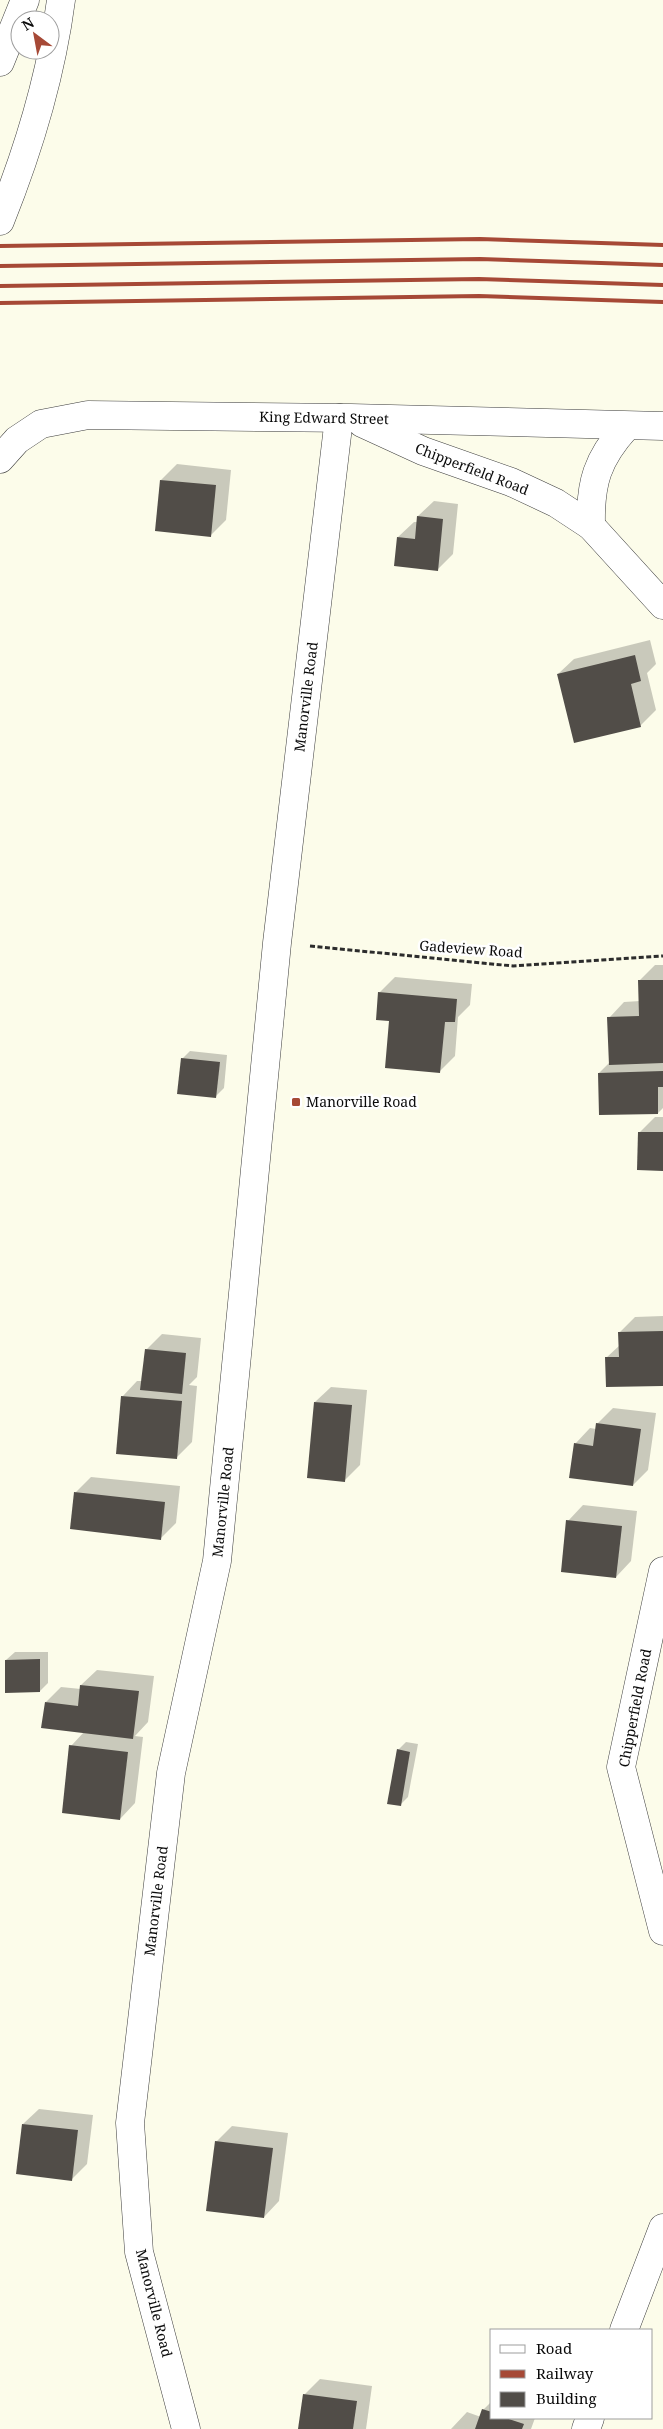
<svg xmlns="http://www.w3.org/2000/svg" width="663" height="2429" viewBox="0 0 663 2429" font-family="'Noto Serif',serif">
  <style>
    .shadow { fill: #0003 }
    .building { fill: #514d48 }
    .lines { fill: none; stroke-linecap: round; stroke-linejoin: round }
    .minor-casing { stroke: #3d3d3d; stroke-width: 29 }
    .path { stroke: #2c2c2c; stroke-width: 3; stroke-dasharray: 5 2.5; stroke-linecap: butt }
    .minor { stroke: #fff; stroke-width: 28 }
    .rail { stroke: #a64936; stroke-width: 4 }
    .poi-dot { fill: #a64936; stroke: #fff; stroke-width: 2 }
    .labels { text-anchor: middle; stroke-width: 5; stroke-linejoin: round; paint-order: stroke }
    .street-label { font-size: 14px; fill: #0a0a0a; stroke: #fff }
    .poi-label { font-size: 14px; fill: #0a0a0a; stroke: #fff; text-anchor: start }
  </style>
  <rect width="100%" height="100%" fill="#fcfcea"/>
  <g class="shadow">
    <path d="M177,464L231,470L226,520L210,536L156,530L161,480Z"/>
    <path d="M434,501L458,504L453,554L438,569L398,537L414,522H418V516Z"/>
    <path d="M650,640L656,664L647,673L656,710L640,726L558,674L574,659Z"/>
    <path d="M655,965H663V1108L658,1113L599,1073L610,1062L609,1018L624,1002L640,1001L639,981Z"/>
    <path d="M395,977L472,984L470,1005L458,1017L455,1056L439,1072L390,1020L379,993Z"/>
    <path d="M190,1051L227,1055L224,1088L216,1096L182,1059Z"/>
    <path d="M655,1117H663V1170L640,1132Z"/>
    <path d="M663,1316V1385L606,1358L620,1345V1332L635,1317Z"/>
    <path d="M162,1334L201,1338L197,1377L189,1385L197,1386L192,1442L177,1457L122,1397L137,1381H143L146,1350Z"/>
    <path d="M331,1387L367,1390L360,1465L345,1480L315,1402Z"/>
    <path d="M613,1408L656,1413L648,1470L633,1485L575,1444L590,1428L596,1429L597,1424Z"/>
    <path d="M91,1477L180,1486L176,1523L160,1539L72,1528L76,1492Z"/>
    <path d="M583,1505L637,1511L631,1561L616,1577L568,1521Z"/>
    <path d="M15,1652H48V1683L40,1691L6,1660Z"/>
    <path d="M97,1670L154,1676L148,1722L135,1736L143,1737L135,1803L120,1819L71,1746L84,1732L46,1702L61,1687L81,1689V1685Z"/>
    <path d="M406,1742L418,1744L408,1797L400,1805L398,1750Z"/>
    <path d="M39,2109L93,2115L87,2164L71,2180L23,2124Z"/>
    <path d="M232,2126L288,2133L279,2201L264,2217L216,2142Z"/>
    <path d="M320,2379L372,2386L366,2429H299L304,2395Z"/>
    <path d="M492,2401V2418H535L531,2429H451L467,2412L481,2417L483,2410Z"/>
  </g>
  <g class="building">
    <path d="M160,480L216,485L211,537L155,531Z"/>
    <path d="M417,516L443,519L438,571L394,566L397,537L415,539Z"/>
    <path d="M635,655L641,681L631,684L641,727L574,743L557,674Z"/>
    <path d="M638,980H663V1063L609,1065L607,1017L639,1016Z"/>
    <path d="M378,992L457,999L455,1022H445L440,1073L385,1068L389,1021L376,1020Z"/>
    <path d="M181,1058L220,1062L216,1098L177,1094Z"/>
    <path d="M663,1071V1087H658V1114L599,1115L598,1073Z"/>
    <path d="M638,1132H663V1171L637,1170Z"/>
    <path d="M663,1331V1386L606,1387L605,1357H619L618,1332Z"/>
    <path d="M145,1349L186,1353L182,1394L140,1390Z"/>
    <path d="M121,1396L182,1401L177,1459L116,1454Z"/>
    <path d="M314,1402L352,1405L345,1482L307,1478Z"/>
    <path d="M596,1423L641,1429L633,1486L569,1478L574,1443L593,1446Z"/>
    <path d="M74,1492L165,1502L161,1540L70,1529Z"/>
    <path d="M566,1520L622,1526L616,1578L561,1572Z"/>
    <path d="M40,1659V1692L5,1693V1660Z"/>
    <path d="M80,1685L139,1691L133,1739L41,1728L45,1702L78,1706Z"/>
    <path d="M69,1745L128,1752L120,1820L62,1813Z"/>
    <path d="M397,1749L410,1752L401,1806L387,1804Z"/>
    <path d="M22,2124L78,2130L72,2181L16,2174Z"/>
    <path d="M215,2141L273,2148L264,2218L206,2211Z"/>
    <path d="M303,2394L357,2401L353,2429H298Z"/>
    <path d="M482,2409L492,2412V2418H506L524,2424L522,2429H475Z"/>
  </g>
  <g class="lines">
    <defs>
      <g id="minor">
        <path d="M0,62L25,0"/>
        <path d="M0,221C29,149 51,77 61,0"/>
        <path d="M362,423L423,451L511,482L556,503L591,526L663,605"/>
        <path d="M0,459L17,440L41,424L88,415L351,418L663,426"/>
        <path d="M591,526C590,483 597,459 626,427"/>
        <path d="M663,1571L621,1767L663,1931"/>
        <path d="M624,2330L663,2228"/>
        <path d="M186,2429L139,2252L130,2123L171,1773L217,1561L277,943L339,418"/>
        <path d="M586,2429L590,2418"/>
      </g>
    </defs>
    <use href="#minor" class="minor-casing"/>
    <path class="path" d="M310,946L513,966L663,956"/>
    <use href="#minor" class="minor"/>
    <g class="rail">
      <path d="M0,246L480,239L663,245"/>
      <path d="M0,266L480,259L663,265"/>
      <path d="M0,286L479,279L663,285"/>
      <path d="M0,303L479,296L663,302"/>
    </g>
  </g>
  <rect class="poi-dot" x="291" y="1097" width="10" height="10" rx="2.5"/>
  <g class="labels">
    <g class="street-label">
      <text transform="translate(324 418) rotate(1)" y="5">King Edward Street</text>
      <text transform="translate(472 469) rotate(21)" y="5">Chipperfield Road</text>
      <text transform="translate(306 697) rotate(-83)" y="5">Manorville Road</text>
      <text transform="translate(471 949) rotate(4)" y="5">Gadeview Road</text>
      <text transform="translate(223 1502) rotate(-84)" y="5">Manorville Road</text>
      <text transform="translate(635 1708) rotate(-79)" y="5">Chipperfield Road</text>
      <text transform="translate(156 1901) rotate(-83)" y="5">Manorville Road</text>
      <text transform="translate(154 2303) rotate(76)" y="5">Manorville Road</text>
    </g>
    <g class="poi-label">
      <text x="306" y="1107">Manorville Road</text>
    </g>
  </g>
  <rect x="490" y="2329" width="162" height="90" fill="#ffffff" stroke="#9d9d9d"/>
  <rect x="500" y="2345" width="25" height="8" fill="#ffffff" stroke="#9d9d9d"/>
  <text x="536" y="2354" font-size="15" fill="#0a0a0a">Road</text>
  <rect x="500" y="2370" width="25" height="8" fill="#a64936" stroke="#9d9d9d"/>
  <text x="536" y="2379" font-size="15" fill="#0a0a0a">Railway</text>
  <rect x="500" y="2392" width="25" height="15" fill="#514d48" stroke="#9d9d9d"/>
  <text x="536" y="2404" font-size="15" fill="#0a0a0a">Building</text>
  <g transform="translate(35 35) rotate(328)"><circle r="24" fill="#ffffff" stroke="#9d9d9d"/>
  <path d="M0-4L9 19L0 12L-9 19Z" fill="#a64936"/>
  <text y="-8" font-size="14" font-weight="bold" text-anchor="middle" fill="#0a0a0a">N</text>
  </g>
</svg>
